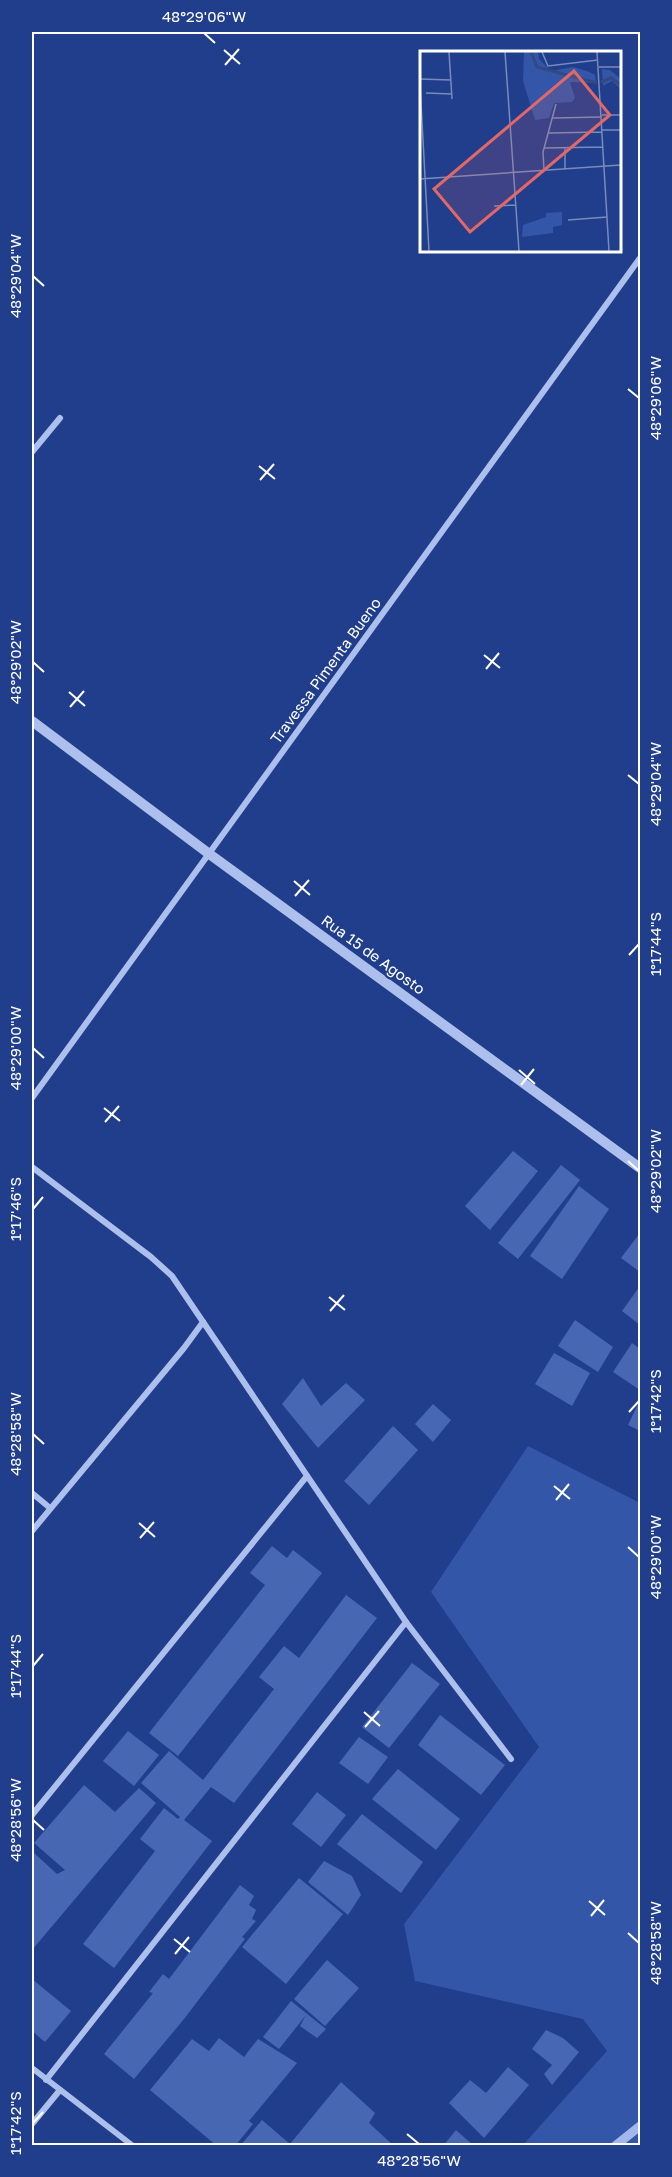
<svg xmlns="http://www.w3.org/2000/svg" width="672" height="2177" viewBox="0 0 672 2177" font-family="'Golos Text',sans-serif">
  <style>
    .green { fill: #3356a9 }
    .lines { fill: none; stroke-linecap: round; stroke-linejoin: round }
    .stream { stroke: #a1b8ed; stroke-width: 9 }
    .building { fill: #4867b3 }
    .minor { stroke: #adbfec; stroke-width: 6 }
    .tertiary { stroke: #adbfec; stroke-width: 10 }
    .ticks { fill: none; stroke: #fff; stroke-width: 2 }
    .labels { text-anchor: middle; stroke-width: 4.5; stroke-linejoin: round; paint-order: stroke }
    .street-label { font-size: 15px; fill: #fff; stroke: #203e8c }
    .inset-river { fill: none; stroke: #334983; stroke-width: 3 }
    .inset-road { fill: none; stroke: #798bba; stroke-width: 1.5 }
    .view { fill: #e26868; fill-opacity: 0.15; stroke: #e26868; stroke-width: 3 }
    .inset-edge { fill: none; stroke: #fff; stroke-width: 3 }
    .neatline { fill: none; stroke: #fff; stroke-width: 2 }
    .ticks-label { font-size: 15px; text-anchor: middle; fill: #fff }
  </style>
  <rect width="100%" height="100%" fill="#203e8c"/>
  <path class="green" d="M528,1446L640,1503V2145H523L607,2051L583,2019L415,1981L404,1924L539,1747L431,1592Z"/>
  <g class="lines">
    <path class="stream" d="M615,2146L640,2126"/>
  </g>
  <g class="building">
    <path d="M513,1151L538,1171L490,1230L465,1206Z"/>
    <path d="M561,1165L580,1180L518,1259L498,1243Z"/>
    <path d="M579,1186L609,1209L562,1279L530,1256Z"/>
    <path d="M640,1233V1272L621,1258Z"/>
    <path d="M640,1286V1325L622,1311Z"/>
    <path d="M575,1320L613,1347L598,1372L558,1346Z"/>
    <path d="M632,1343L640,1349V1390L613,1372Z"/>
    <path d="M554,1353L590,1373L572,1406L535,1384Z"/>
    <path d="M303,1378L321,1406L346,1383L365,1400L318,1448L282,1404Z"/>
    <path d="M640,1400V1431L628,1425Z"/>
    <path d="M433,1404L451,1420L433,1442L415,1424Z"/>
    <path d="M393,1426L418,1450L369,1505L344,1481Z"/>
    <path d="M272,1546L287,1558L293,1550L322,1573L178,1756L149,1733L265,1585L250,1573Z"/>
    <path d="M346,1595L377,1618L234,1803L211,1787L184,1820L212,1841L114,1968L83,1944L155,1851L140,1839L164,1808L178,1819L180,1817L141,1783L169,1751L203,1780L274,1689L259,1677L284,1646L299,1658Z"/>
    <path d="M412,1663L440,1684L389,1748L362,1727Z"/>
    <path d="M440,1715L505,1765L481,1795L418,1745Z"/>
    <path d="M128,1731L159,1755L134,1786L103,1761Z"/>
    <path d="M359,1737L388,1757L368,1784L339,1763Z"/>
    <path d="M398,1769L460,1819L436,1850L372,1799Z"/>
    <path d="M84,1785L115,1812L139,1788L156,1803L32,1950V1856L34,1853L57,1874L65,1870L34,1843Z"/>
    <path d="M317,1792L346,1815L321,1847L292,1824Z"/>
    <path d="M362,1814L423,1862L401,1893L337,1844Z"/>
    <path d="M324,1861L352,1876L361,1895L348,1915L308,1882Z"/>
    <path d="M299,1878L343,1914L286,1984L242,1947Z"/>
    <path d="M240,1885L254,1896L249,1905L256,1910L252,1919L256,1921L242,1937L245,1939L184,2019L134,2079L104,2054L153,1993L149,1992L163,1974L169,1979Z"/>
    <path d="M327,1960L359,1988L325,2026L294,1999Z"/>
    <path d="M32,1979L71,2011L45,2042L32,2031Z"/>
    <path d="M291,2001L326,2029L317,2038L300,2026L306,2015L279,2049L263,2037Z"/>
    <path d="M546,2030L563,2038L579,2052L552,2085L544,2074L552,2065L532,2049Z"/>
    <path d="M219,2038L244,2057L258,2039L297,2063L249,2121L253,2124L235,2146H217L150,2090L192,2039L209,2051Z"/>
    <path d="M508,2067L529,2085L484,2138L449,2103L470,2080L486,2093Z"/>
    <path d="M341,2082L375,2113L369,2123L394,2146H240L262,2120L290,2144Z"/>
    <path d="M456,2130L474,2146H443Z"/>
  </g>
  <g class="lines">
    <g class="minor">
      <path d="M32,452L60,418"/>
      <path d="M32,1098L640,258"/>
      <path d="M32,1167L151,1257L172,1276L406,1622L511,1759"/>
      <path d="M32,1493L50,1508"/>
      <path d="M32,1531L184,1348L203,1322"/>
      <path d="M32,1815L307,1476"/>
      <path d="M32,2068L133,2146"/>
      <path d="M46,2080L406,1622"/>
      <path d="M32,2124L60,2090"/>
    </g>
    <path class="tertiary" d="M32,721L208,853L640,1168"/>
  </g>
  <path class="ticks" d="M204,33L215,43M224,50L240,64M225,65L239,49M33,276L44,286M628,389L639,398M259,466L275,479M260,480L274,464M484,655L500,668M33,662L44,672M486,669L499,653M69,692L85,706M70,707L84,691M628,775L639,784M294,881L310,895M295,896L309,880M629,955L639,944M33,1048L44,1058M519,1070L535,1084M521,1085L534,1069M104,1108L120,1121M105,1122L119,1106M628,1161L639,1171M33,1209L43,1197M329,1297L345,1310M330,1311L344,1295M629,1412L639,1401M33,1434L44,1444M554,1486L570,1499M556,1500L569,1484M139,1523L155,1537M140,1538L154,1522M628,1547L639,1557M33,1666L43,1654M364,1712L380,1726M365,1727L379,1711M33,1820L44,1830M589,1901L605,1915M591,1916L604,1900M628,1933L639,1943M174,1939L190,1952M175,1954L189,1937M33,2123L43,2112M407,2134L419,2144"/>
  <g class="labels">
    <g class="street-label">
      <text transform="translate(326 671) rotate(-54)" y="5">Travessa Pimenta Bueno</text>
      <text transform="translate(373 955) rotate(36)" y="5">Rua 15 de Agosto</text>
    </g>
  </g>
  <g transform="translate(420 51)">
    <rect width="201" height="201" fill="#203e8c"/>
    <path d="M104,1H118L119,8L131,20L153,16L167,20L175,24L176,32L150,31L155,47L152,51L134,52L129,67L115,69L103,30ZM182,18L190,19L201,28V38L192,30L183,35ZM142,161V174L133,176V182L102,186L103,174L126,166V162Z" fill="#3356a9"/>
    <path class="inset-river" d="M111,1L117,16L177,32M181,31L191,27L201,34"/>
    <path class="inset-road" d="M29,1L32,48M85,1L99,200M122,1L128,15L178,9M177,1L189,200M179,16H201M0,28L31,29M0,33L9,200M6,42L32,43M182,64H201M133,67L182,66M182,79H201M129,82L182,81M145,96V118M124,97L183,96M124,119L123,101L136,53M0,128L201,114M74,155L96,154M148,169L187,166"/>
    <path class="view" d="M154,20L190,64L50,181L14,138Z"/>
    <rect width="201" height="201" class="inset-edge"/>
  </g>
  <rect width="672" height="2177" fill="none" stroke="#203e8c" stroke-width="66"/>
  <rect x="33" y="33" width="606" height="2111" class="neatline"/>
  <g class="ticks-label">
    <text x="204" y="22">48°29'06"W</text>
    <text transform="translate(16 276) rotate(-90)" y="5">48°29'04"W</text>
    <text transform="translate(656 398) rotate(-90)" y="5">48°29'06"W</text>
    <text transform="translate(16 662) rotate(-90)" y="5">48°29'02"W</text>
    <text transform="translate(656 784) rotate(-90)" y="5">48°29'04"W</text>
    <text transform="translate(656 944) rotate(-90)" y="5">1°17'44"S</text>
    <text transform="translate(16 1048) rotate(-90)" y="5">48°29'00"W</text>
    <text transform="translate(656 1171) rotate(-90)" y="5">48°29'02"W</text>
    <text transform="translate(16 1209) rotate(-90)" y="5">1°17'46"S</text>
    <text transform="translate(656 1401) rotate(-90)" y="5">1°17'42"S</text>
    <text transform="translate(16 1434) rotate(-90)" y="5">48°28'58"W</text>
    <text transform="translate(656 1557) rotate(-90)" y="5">48°29'00"W</text>
    <text transform="translate(16 1666) rotate(-90)" y="5">1°17'44"S</text>
    <text transform="translate(16 1820) rotate(-90)" y="5">48°28'56"W</text>
    <text transform="translate(656 1943) rotate(-90)" y="5">48°28'58"W</text>
    <text transform="translate(16 2123) rotate(-90)" y="5">1°17'42"S</text>
    <text x="419" y="2166">48°28'56"W</text>
  </g>
</svg>
